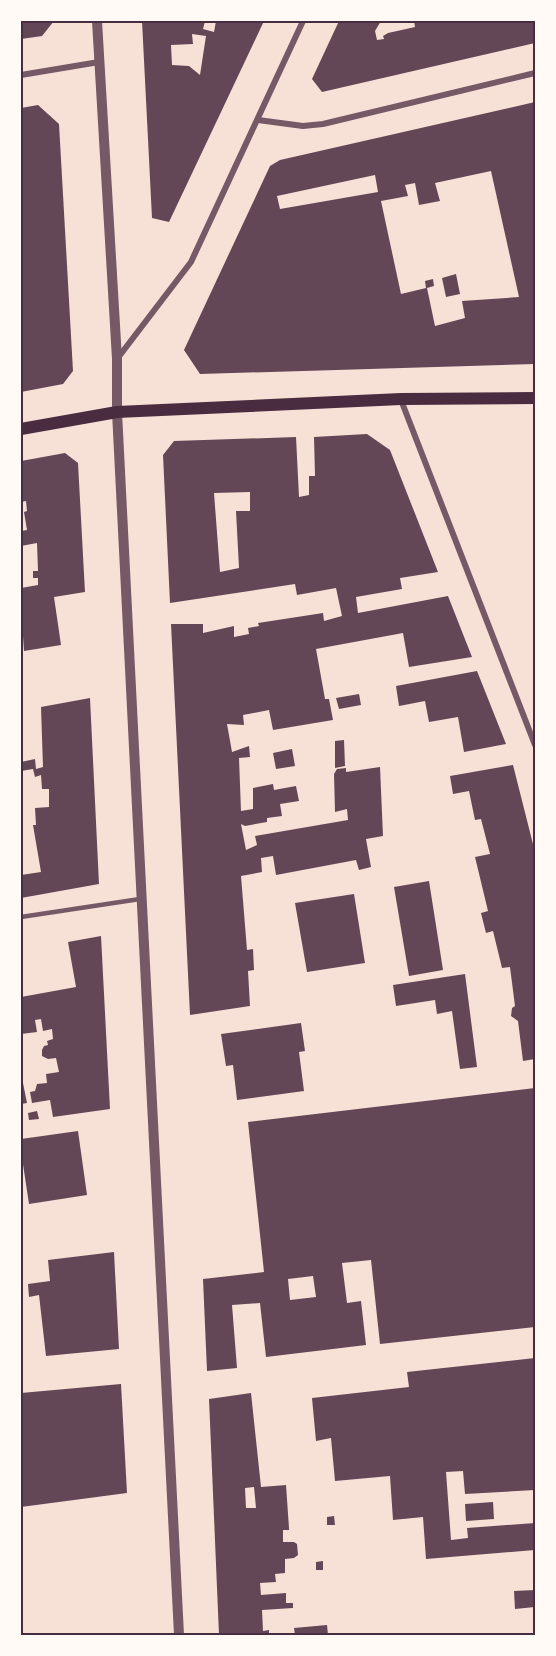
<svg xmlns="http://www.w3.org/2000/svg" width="556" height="1656" viewBox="0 0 556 1656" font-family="'Nunito Sans',sans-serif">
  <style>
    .building { fill: #644757; fill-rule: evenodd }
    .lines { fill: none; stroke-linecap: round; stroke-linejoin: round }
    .service { stroke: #755966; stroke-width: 4.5 }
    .minor { stroke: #755966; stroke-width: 6 }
    .tertiary { stroke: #755966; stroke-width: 10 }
    .secondary { stroke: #4a2c40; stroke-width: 12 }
    .neatline { fill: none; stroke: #4a2c40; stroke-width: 2 }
  </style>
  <rect width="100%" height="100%" fill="#f7e1d7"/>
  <g class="building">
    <path d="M21,21H54L42,36L21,39Z"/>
    <path d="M142,21H205L203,29L214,32L216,21H264L169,222L152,218ZM192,34L206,36L200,75L189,66L172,65L171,45L193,44Z"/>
    <path d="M339,21H381L375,31L377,40L384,39L383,36L388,33L415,27L414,21H535V43L322,92L312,79Z"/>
    <path d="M535,102V364L200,374L184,350L270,166L280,160ZM491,171L519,297L462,301L465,318L435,326L427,288L434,286L433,279L425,281L426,288L401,294L381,201L408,196L405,185L415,183L419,205L440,201L435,183ZM375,175L378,192L280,209L277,196Z"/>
    <path d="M38,105L59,124L73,371L63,384L21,392V108Z"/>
    <path d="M456,274L460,294L446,297L442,278Z"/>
    <path d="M367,434L390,450L438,572L400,578L402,589L356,597L358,613L448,596L472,657L409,667L403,633L316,649L325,699H329L333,720L273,730L269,710L243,715L244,725L227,724L232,752L249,746L250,757L239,758L241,811L253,809V788L273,784L274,790L296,786L299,801L280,804L282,816L267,818V822L245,826L241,824L246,850L257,845L255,836L348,820L347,809L335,812L334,774L337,769L346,768V772L380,767L383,836L366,839L371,867L359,870L356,860L276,875L273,856L261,858L262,872L241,876L247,950L253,949L254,970L248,971L250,1006L190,1015L171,624H203V633L234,626V637L249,634L248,628L259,626L258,623L323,613L324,621L342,616L336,588L297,595L295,584L170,603L163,455L174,441L296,437L299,497L309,495V476H315L314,437ZM250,492V511H236L239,568L220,572L214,493Z"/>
    <path d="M65,453L78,463L85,592L54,597L61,645L24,651L23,636H21V588L38,585V578H33V571H38L37,543L21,546V531L27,530L24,512L27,511L26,501L21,502V461Z"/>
    <path d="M477,671L506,744L464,752L458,717L429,722L425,701L399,706L396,686Z"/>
    <path d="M359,694L361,705L339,709L336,698Z"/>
    <path d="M90,698L99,884L21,898V875L41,872L33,825H36L35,808L49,807V789H42L41,775L35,777L33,769L21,771V762L35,759L36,769L43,767L41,707Z"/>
    <path d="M344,740L345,766L335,768V741Z"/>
    <path d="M292,749L295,766L276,769L273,753Z"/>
    <path d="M513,765L535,852V1059L523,1061L518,1021L511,1016L512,1008L515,1006L510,967L502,968L493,931L486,933L481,913L488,911L475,857L490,854L481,819L475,820L469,791L453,794L450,776Z"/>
    <path d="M429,881L443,970L409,976L394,887Z"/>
    <path d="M354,894L365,963L307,972L295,903Z"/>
    <path d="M101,936L110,1109L53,1117L50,1100L32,1103L30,1092L35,1091L37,1084L47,1083L46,1074L59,1072L56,1058L48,1059L42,1056V1050L44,1046L48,1045L47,1041L53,1039L52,1029L43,1031L41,1019L35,1020L37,1032L21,1034V997L76,987L68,942Z"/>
    <path d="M465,974L477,1067L460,1069L452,1011L437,1014L435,1000L396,1006L393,985Z"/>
    <path d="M301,1023L305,1051L299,1052L304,1091L237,1100L233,1065L226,1066L221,1034Z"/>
    <path d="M21,1073L27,1103L21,1104Z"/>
    <path d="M535,1088V1327L380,1344L371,1260L342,1263L347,1303L361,1301L366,1345L266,1357L260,1303L232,1305L237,1368L207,1371L203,1279L264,1272L248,1122ZM313,1276L316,1297L290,1300L288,1279Z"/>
    <path d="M37,1111L39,1119L29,1120L28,1113Z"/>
    <path d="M78,1131L87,1195L29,1204L21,1151V1139Z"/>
    <path d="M114,1252L119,1349L46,1356L39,1295L29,1297L28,1284L50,1281L48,1260Z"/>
    <path d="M535,1358V1490L465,1494L463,1471L446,1472L451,1540L468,1538L467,1528L535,1523V1550L426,1559L423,1517L393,1520L390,1476L335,1481L331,1438L316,1441L312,1398L409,1387L407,1372Z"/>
    <path d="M121,1384L127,1493L21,1507V1393Z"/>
    <path d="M251,1393L261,1487L286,1485L289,1528V1530H283V1542H294L297,1544L298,1555L294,1558L285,1559V1573L275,1574L276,1582L260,1583L261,1595L286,1593V1603H293V1608L262,1610L263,1631L269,1630V1635H219L209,1399ZM254,1487L256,1508H246L245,1488Z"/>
    <path d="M493,1502L494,1519L466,1521L465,1504Z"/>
    <path d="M334,1516L335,1525H327V1517Z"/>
    <path d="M323,1561V1570H316V1562Z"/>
    <path d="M535,1590V1607L515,1609L514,1591Z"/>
    <path d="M327,1625L328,1635H295L294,1628Z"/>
  </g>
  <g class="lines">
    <path class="service" d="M21,917L140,899"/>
    <g class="minor">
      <path d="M21,75L99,62"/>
      <path d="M258,120L303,126L323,124L535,73"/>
      <path d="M117,359L191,262L303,21"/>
      <path d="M401,400L535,745"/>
    </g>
    <path class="tertiary" d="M97,21L117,359V412L179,1635"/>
    <path class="secondary" d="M21,429L117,412L401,399L535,398"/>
  </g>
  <rect width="556" height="1656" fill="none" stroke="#fffaf5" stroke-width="45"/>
  <rect x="22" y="22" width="512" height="1612" class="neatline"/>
</svg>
